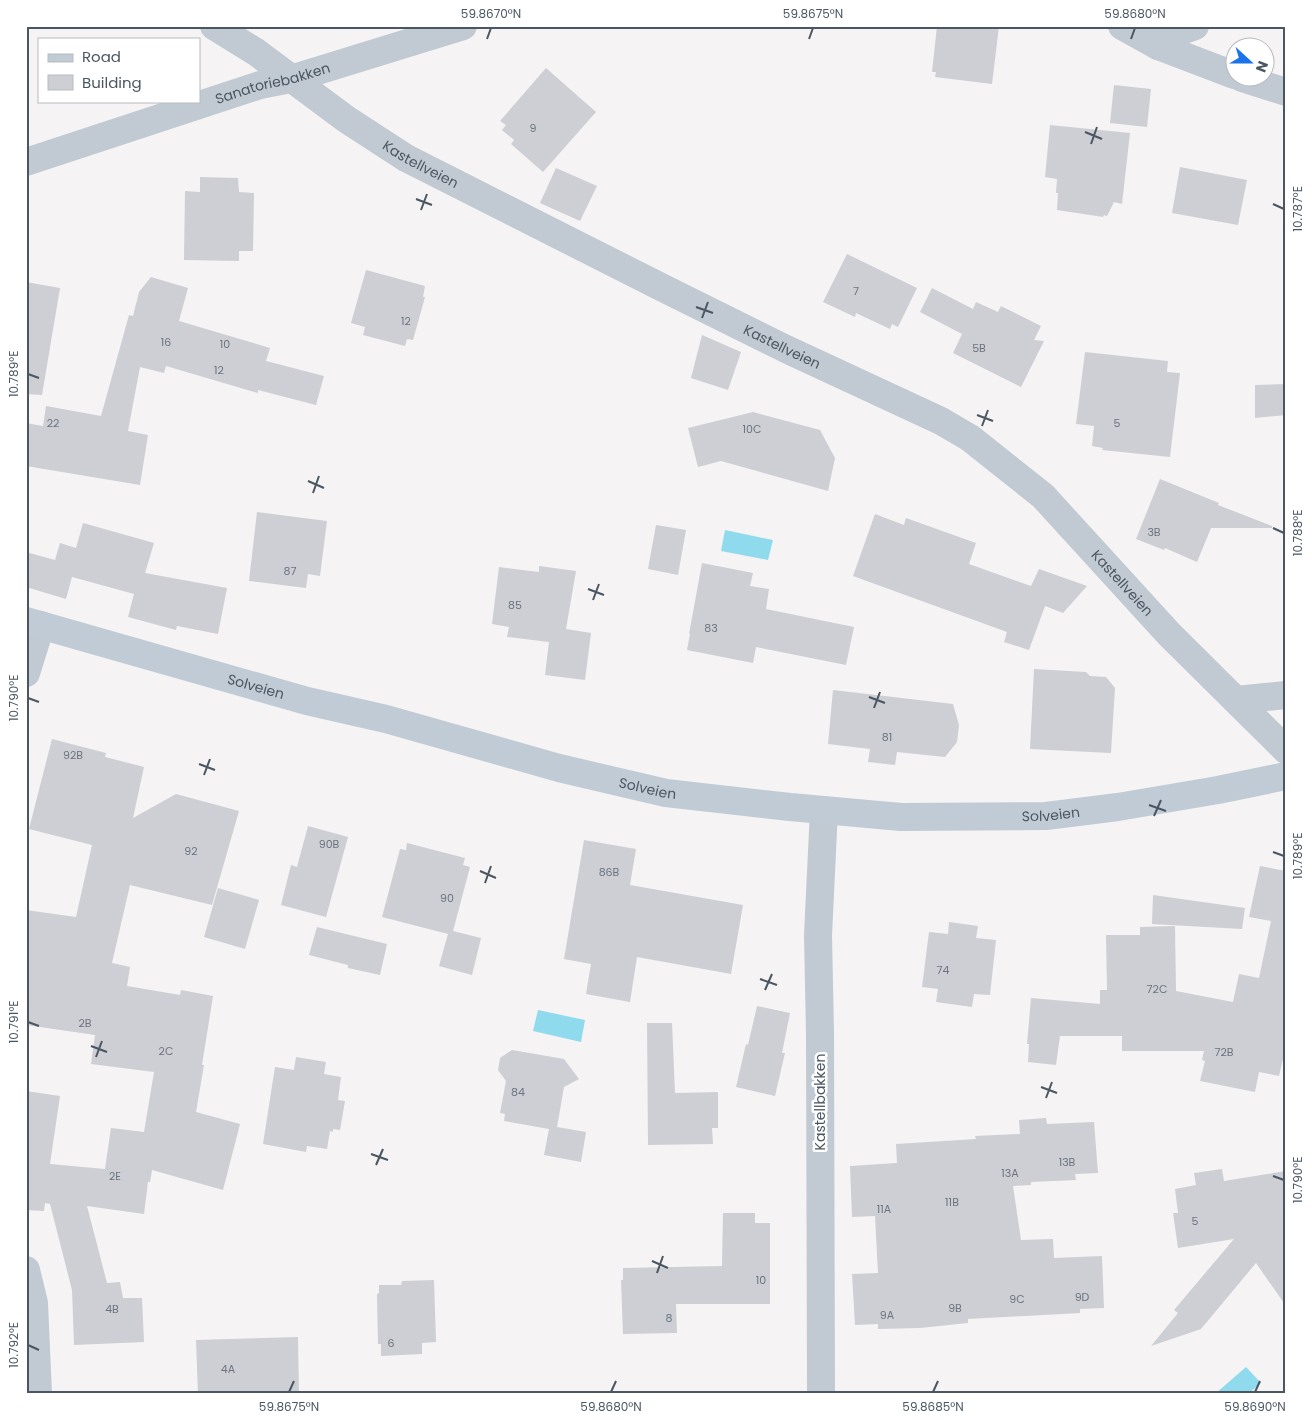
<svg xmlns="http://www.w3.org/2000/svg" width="1312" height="1420" viewBox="0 0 1312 1420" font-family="Poppins,sans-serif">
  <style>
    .water { fill: #90daee }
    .building { fill: #cdcfd5 }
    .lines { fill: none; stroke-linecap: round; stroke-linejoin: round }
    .street { stroke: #c1cad2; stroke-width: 28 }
    .secondary { stroke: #c1cbd6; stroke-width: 28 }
    .ticks { fill: none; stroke: #4a5661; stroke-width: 2 }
    .labels { text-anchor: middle; stroke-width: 5; stroke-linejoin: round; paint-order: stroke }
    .number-label { font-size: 11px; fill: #6b747e }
    .street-label { font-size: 14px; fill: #4a5661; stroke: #fff }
    .neatline { fill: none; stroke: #4a5661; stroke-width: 2 }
    .ticks-label { font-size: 12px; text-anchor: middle; fill: #4a5661 }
  </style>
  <rect width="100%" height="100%" fill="#f5f3f3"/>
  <g class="water">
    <path d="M725,530L773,540L768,560L721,551Z"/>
    <path d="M538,1010L585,1020L581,1042L533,1031Z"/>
    <path d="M1246,1367L1261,1383L1248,1394H1215Z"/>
  </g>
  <g class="building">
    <path d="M937,26H999L992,84L935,77L936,72H932Z"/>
    <path d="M546,68L596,112L543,172L511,144L514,140L502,130L506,125L500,121Z"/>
    <path d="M1114,85L1151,89L1147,127L1110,123Z"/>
    <path d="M1050,125L1130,133L1122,204L1114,202L1107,216L1104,215L1103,217L1057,210L1058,193H1056L1057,179L1045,177Z"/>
    <path d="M1180,167L1247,180L1238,225L1172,213Z"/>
    <path d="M556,168L597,186L580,221L540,203Z"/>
    <path d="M200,177L238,178L239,192L254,193L253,251H239V261L184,260L185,191L200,192Z"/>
    <path d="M847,254L917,288L898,327L892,324L890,329L856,313L855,317L823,302Z"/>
    <path d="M366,270L425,286L423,297H425L413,340L407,339L405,346L363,335L365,327L351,323Z"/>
    <path d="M151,277L188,288L179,321L270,348L266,361L324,376L316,405L258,390V393L166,366L164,373L140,367L128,431L148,435L140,485L26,466V423L43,426L46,406L101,416L129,315L133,316L139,292Z"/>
    <path d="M26,282L60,288L42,395L26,394Z"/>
    <path d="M932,288L973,309L976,302L998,312L1001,306L1041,326L1034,340L1044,341L1021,387L953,353L962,334L920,312Z"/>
    <path d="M702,335L741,352L728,390L691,378Z"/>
    <path d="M1085,352L1168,361L1167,372L1180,373L1170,457L1102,450L1103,448L1092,446L1094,426L1076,424Z"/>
    <path d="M1286,384V415L1255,418V385Z"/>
    <path d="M753,412L820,430L835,458L828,491L721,461L698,467L688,428Z"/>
    <path d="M1160,479L1219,503L1218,505L1272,526V528H1211L1197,562L1165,548L1164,550L1136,539Z"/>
    <path d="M257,512L327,521L320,576L308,574L306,588L249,581Z"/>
    <path d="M875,514L904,525L906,518L976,543L969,564L1031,586L1039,569L1087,586L1063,613L1045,606L1029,650L1004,642L1007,632L853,576Z"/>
    <path d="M83,523L154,543L145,573L227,588L218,634L177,626L176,630L128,617L134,594L72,577L66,599L26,587V552L55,560L60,543L76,548Z"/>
    <path d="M656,525L686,530L678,575L648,569Z"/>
    <path d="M702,563L753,573L750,586L769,589L766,609L854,627L846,665L756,647L753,663L687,650L690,634H689Z"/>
    <path d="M539,566L576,571L566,629L591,633L585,680L545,675L549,642L507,637L509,627L492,624L499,567L539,572Z"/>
    <path d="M1034,669L1086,672L1090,676L1106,677L1115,688L1111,753L1030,749Z"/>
    <path d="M833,690L953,704L959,725L957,742L945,757L897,752L895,765L868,762L870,749L828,744Z"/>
    <path d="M52,739L106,753L105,757L144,767L133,818L176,794L239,811L212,905L130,885L112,963L130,967L127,986L180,995L181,990L213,996L202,1065H204L196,1112L240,1124L223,1190L152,1170L150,1182H148L144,1214L87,1206L107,1283L120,1282L123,1298H142L144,1342L74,1345L72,1290L50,1204L45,1203L44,1211L26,1210V1091L60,1096L50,1164L105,1169L111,1128L144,1132L154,1072L91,1064L95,1035L26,1025V910L76,917L92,845L29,829Z"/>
    <path d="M308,826L348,837L326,917L281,905L291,865L297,867Z"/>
    <path d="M584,840L636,849L630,885L743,905L731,974L637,957L630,1002L586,994L591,964L564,959Z"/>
    <path d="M407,843L465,858L463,865L470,867L453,931L481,938L472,975L439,966L448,934L382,917L400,849L406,850Z"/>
    <path d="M1260,866L1286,871V1046L1279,1076L1259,1072L1255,1092L1200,1081L1205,1061L1202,1060L1204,1051H1122V1036H1060L1056,1065L1028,1062L1029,1044H1027L1031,998L1100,1004V990H1107L1106,935H1140V927L1175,926L1176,991L1233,1002L1239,974L1259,978L1271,921L1249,917Z"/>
    <path d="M218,888L259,900L245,949L204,937Z"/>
    <path d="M1153,895L1245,908L1242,929L1152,924Z"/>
    <path d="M949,922L978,926L976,938L996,940L990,995L974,994L972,1007L936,1002L938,989L922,987L929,932L948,934Z"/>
    <path d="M317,927L387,944L380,975L348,968V965L309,955Z"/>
    <path d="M757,1006L790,1013L782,1053H785L775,1096L736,1087L746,1044L748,1045Z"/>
    <path d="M647,1023H672L675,1093L718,1092V1128H712L713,1144L648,1145Z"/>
    <path d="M512,1050L564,1059L579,1079L564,1087L557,1127L586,1132L581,1162L544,1155L549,1129L504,1121L505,1114L500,1113L506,1081L498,1070L500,1058Z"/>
    <path d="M296,1057L326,1062L324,1074L341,1077L338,1100L345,1101L340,1130L333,1129V1132L330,1131L327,1149L307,1146L306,1152L263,1144L275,1067L294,1070Z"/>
    <path d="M1046,1118L1047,1124L1094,1122L1098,1173L1075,1174L1076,1180L1031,1182V1185L1013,1186L1021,1240L1053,1239L1054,1258L1102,1256L1104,1308L1080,1309V1313L968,1319V1323L920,1328L878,1329V1324L855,1325L852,1274L878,1273L875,1216L852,1217L850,1166L897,1163L896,1144L976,1139L975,1136L1020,1134L1019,1120Z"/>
    <path d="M1222,1169L1224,1181L1286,1171V1306L1256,1263L1201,1329L1151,1346L1178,1313L1174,1310L1234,1239L1178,1248L1173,1213H1178L1175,1189L1196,1185L1194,1173Z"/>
    <path d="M723,1213H755V1223H770V1304H676L677,1333L623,1334L621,1280H623V1268L722,1266Z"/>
    <path d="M434,1280L436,1342L422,1343V1354L381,1356V1344H378L377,1294L379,1293V1285H401L402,1281Z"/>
    <path d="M298,1337L299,1394H198L196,1340Z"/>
  </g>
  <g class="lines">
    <g class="street">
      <path id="s1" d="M214,26L256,52L346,119L406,158L661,287L786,349L941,421L970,438L1043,496L1169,634L1286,750"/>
      <path d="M1122,26L1158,46L1234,75"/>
      <path d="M1158,46L1170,35L1195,26"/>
      <path d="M1242,78L1286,92"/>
      <path id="s2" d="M26,162L260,85L291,79L463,26"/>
      <path d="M26,673L41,625"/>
      <path d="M1236,700L1286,695"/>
      <path d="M26,1270L34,1303L38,1394"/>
      <path d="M821,1394L820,1034L818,935L824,810"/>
    </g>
    <path class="secondary" id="s3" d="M26,621L307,701L386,719L559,768L666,793L790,807L901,817L1046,816L1118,807L1218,790L1286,776"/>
  </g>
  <path class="ticks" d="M487,39L491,28M809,39L813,28M1131,39L1135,28M1085,132L1102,139M1091,144L1097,127M416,199L432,205M1273,204L1284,209M421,210L427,194M696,307L713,313M702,318L708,302M28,374L39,378M977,415L993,421M982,426L988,410M308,481L324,488M313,493L319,476M1273,528L1284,533M588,589L604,595M593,600L599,584M869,697L885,703M28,698L39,702M874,708L880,692M199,764L215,770M204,775L210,759M1149,805L1166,811M1154,816L1161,800M1273,852L1284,856M480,871L496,878M485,883L491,866M760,979L777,985M765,990L772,974M28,1022L39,1026M91,1046L107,1052M96,1057L102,1041M1041,1087L1057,1093M1046,1098L1052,1082M371,1154L388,1160M376,1165L383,1149M1273,1176L1284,1180M652,1261L668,1268M657,1273L663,1256M28,1345L39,1350M289,1392L294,1381M611,1392L616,1381M933,1392L938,1381M1255,1392L1260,1381"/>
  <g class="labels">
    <g class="number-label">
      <text x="533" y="132">9</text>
      <text x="856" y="295">7</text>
      <text x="406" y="325">12</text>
      <text x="166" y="346">16</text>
      <text x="225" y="348">10</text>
      <text x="979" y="352">5B</text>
      <text x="219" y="374">12</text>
      <text x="53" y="427">22</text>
      <text x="1117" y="427">5</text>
      <text x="752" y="433">10C</text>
      <text x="1154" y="536">3B</text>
      <text x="290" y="575">87</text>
      <text x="515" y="609">85</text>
      <text x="711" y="632">83</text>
      <text x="887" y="741">81</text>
      <text x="73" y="759">92B</text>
      <text x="329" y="848">90B</text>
      <text x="191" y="855">92</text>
      <text x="609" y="876">86B</text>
      <text x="447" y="902">90</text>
      <text x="943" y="974">74</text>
      <text x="1157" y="993">72C</text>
      <text x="85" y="1027">2B</text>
      <text x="166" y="1055">2C</text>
      <text x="1224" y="1056">72B</text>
      <text x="518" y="1096">84</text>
      <text x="1067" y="1166">13B</text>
      <text x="1010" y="1177">13A</text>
      <text x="115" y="1180">2E</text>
      <text x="952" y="1206">11B</text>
      <text x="884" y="1213">11A</text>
      <text x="1195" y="1225">5</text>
      <text x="761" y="1284">10</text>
      <text x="1082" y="1301">9D</text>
      <text x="1017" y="1303">9C</text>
      <text x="955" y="1312">9B</text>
      <text x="112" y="1313">4B</text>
      <text x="887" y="1319">9A</text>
      <text x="669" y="1322">8</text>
      <text x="391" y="1347">6</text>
      <text x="228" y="1373">4A</text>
    </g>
    <g class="street-label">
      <text dy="5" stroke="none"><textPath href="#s2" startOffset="259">Sanatoriebakken</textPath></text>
      <text dy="5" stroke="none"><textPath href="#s1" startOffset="249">Kastellveien</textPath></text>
      <text dy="5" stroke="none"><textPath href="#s1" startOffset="654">Kastellveien</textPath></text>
      <text dy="5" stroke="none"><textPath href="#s1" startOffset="1074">Kastellveien</textPath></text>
      <text dy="5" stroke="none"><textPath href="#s3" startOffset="239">Solveien</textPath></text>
      <text dy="5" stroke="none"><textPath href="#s3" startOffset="644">Solveien</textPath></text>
      <text dy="5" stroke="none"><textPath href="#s3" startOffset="1049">Solveien</textPath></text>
      <text transform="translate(820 1102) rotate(-90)" y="5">Kastellbakken</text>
    </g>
  </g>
  <rect width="1312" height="1420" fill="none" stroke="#ffffff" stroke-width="55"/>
  <rect x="38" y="38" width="162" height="65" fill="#ffffff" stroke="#b7bbc0"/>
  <rect x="48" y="54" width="25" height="8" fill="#c1cbd6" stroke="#b7bbc0"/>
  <text x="82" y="62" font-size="15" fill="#4a5661">Road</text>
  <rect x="48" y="75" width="25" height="15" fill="#cdcfd5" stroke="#b7bbc0"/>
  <text x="82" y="88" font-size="15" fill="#4a5661">Building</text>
  <g transform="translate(1250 62) rotate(111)"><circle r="24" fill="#ffffff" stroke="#b7bbc0"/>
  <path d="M0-4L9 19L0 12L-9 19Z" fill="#1a73e8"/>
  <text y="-8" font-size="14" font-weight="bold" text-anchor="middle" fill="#4a5661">N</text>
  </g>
  <rect x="28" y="28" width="1256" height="1364" class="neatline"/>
  <g class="ticks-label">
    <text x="491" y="18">59.8670°N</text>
    <text x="813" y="18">59.8675°N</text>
    <text x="1135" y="18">59.8680°N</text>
    <text transform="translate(1298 209) rotate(-90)" y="4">10.787°E</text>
    <text transform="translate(14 374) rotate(-90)" y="4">10.789°E</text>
    <text transform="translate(1298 533) rotate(-90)" y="4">10.788°E</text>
    <text transform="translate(14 698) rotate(-90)" y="4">10.790°E</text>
    <text transform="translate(1298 856) rotate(-90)" y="4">10.789°E</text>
    <text transform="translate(14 1022) rotate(-90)" y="4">10.791°E</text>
    <text transform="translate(1298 1180) rotate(-90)" y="4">10.790°E</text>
    <text transform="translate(14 1345) rotate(-90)" y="4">10.792°E</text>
    <text x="289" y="1411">59.8675°N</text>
    <text x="611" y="1411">59.8680°N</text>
    <text x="933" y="1411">59.8685°N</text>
    <text x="1255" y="1411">59.8690°N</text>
  </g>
</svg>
